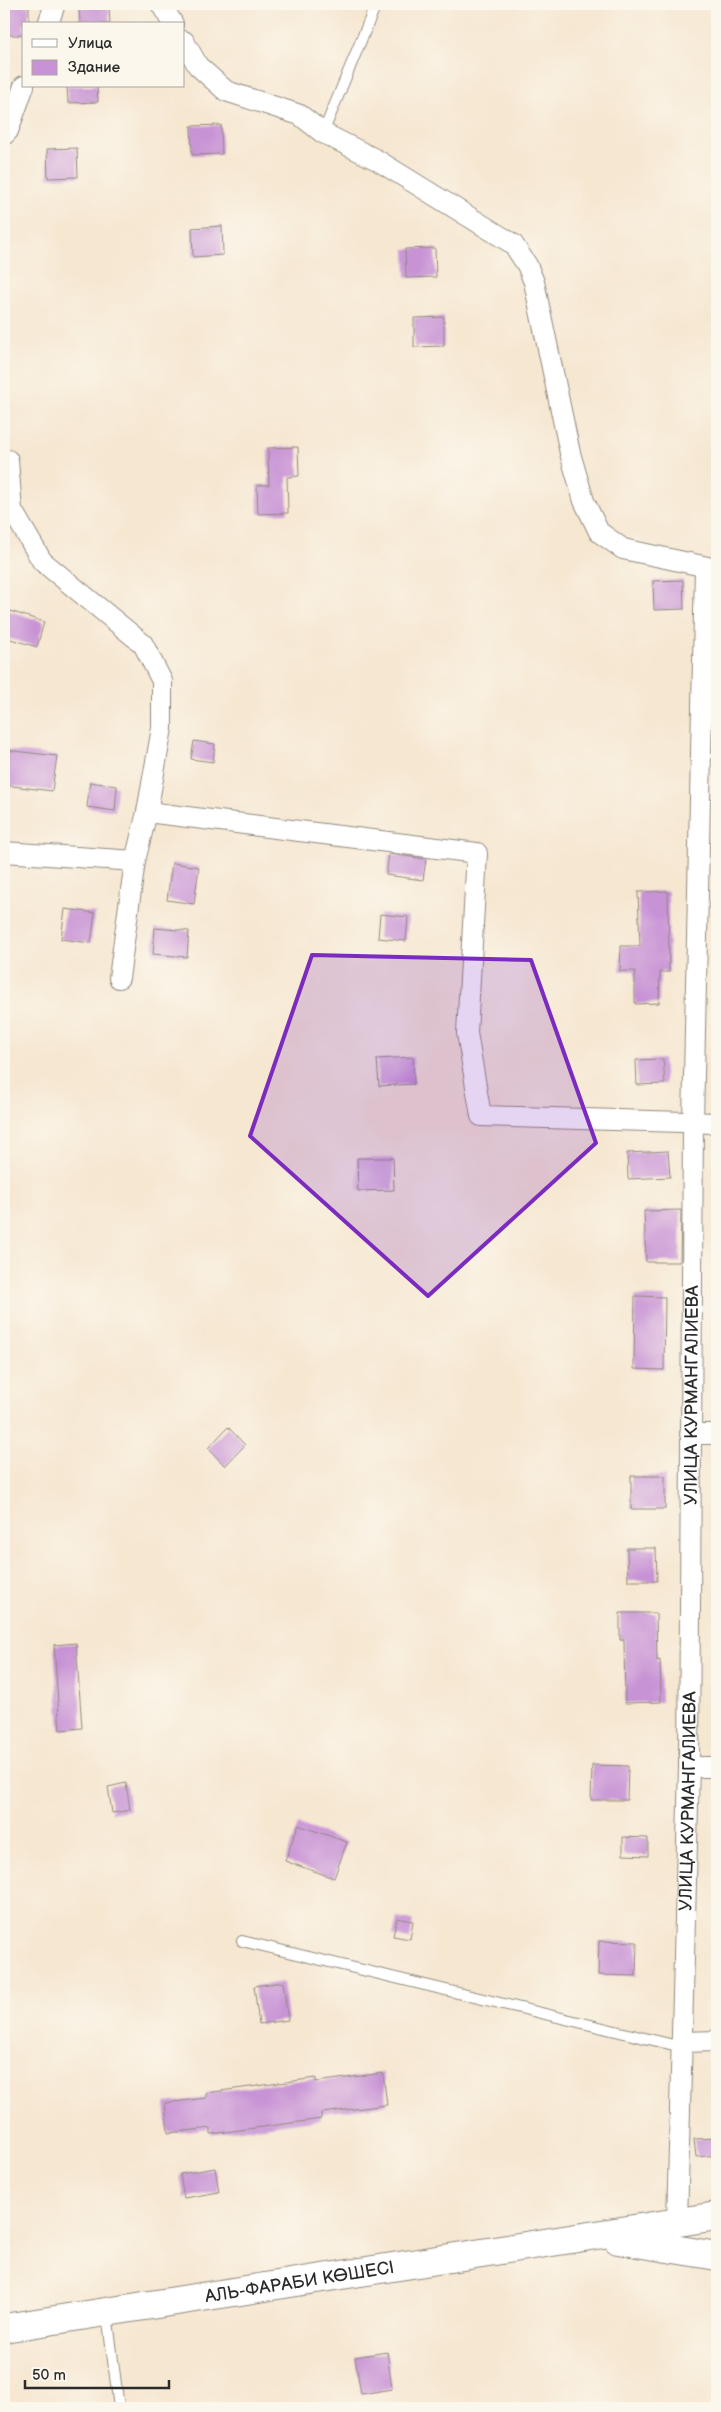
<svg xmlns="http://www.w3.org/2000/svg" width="721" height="2412" viewBox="0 0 721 2412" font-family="'Balsamiq Sans',sans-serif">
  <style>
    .building { fill: #c893d5 }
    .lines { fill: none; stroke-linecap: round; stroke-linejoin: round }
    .service-casing { stroke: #90897e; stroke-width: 12 }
    .minor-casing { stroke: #90897e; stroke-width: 22 }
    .secondary-casing { stroke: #90897e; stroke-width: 30 }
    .service { stroke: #fff; stroke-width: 10 }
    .minor { stroke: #fff; stroke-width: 20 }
    .secondary { stroke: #fff; stroke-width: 28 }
    .marked { fill: #7b2cbf; fill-opacity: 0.2; stroke: #7b2cbf; stroke-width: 4; stroke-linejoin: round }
    .labels { text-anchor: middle; stroke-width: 4.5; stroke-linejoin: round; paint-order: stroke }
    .street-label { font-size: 18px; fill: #2b2b2b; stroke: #fbf7ec }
  </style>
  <rect width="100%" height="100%" fill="#fbf7ec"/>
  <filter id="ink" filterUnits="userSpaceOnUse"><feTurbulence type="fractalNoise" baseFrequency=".02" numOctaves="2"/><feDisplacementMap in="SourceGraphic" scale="10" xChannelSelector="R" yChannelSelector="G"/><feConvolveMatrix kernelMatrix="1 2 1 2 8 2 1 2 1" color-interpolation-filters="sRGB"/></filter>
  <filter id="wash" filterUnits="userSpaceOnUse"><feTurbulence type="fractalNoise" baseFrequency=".0096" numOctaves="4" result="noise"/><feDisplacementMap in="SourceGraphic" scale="20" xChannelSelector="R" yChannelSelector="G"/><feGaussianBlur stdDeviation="1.12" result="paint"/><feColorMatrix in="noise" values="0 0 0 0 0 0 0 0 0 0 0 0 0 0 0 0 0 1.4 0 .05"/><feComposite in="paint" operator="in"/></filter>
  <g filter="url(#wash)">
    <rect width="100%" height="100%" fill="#f6e7d1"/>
    <g id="blocks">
      <g class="building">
        <path d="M4,6H29V24H24V35H4Z"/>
        <path d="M79,7H109L110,24H80Z"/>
        <path d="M67,86H97L98,102L68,103Z"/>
        <path d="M221,125L222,154L192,155L191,126Z"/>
        <path d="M77,148L78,177L48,178L47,149Z"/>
        <path d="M222,226L223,255L193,257L192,228Z"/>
        <path d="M435,248L436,277L406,278L405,249Z"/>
        <path d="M444,317V346L414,347V318Z"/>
        <path d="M298,447L299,476L287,477L288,513L258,514L257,485H269L268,448Z"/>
        <path d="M683,580L684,609L654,610L653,581Z"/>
        <path d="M7,610L44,622L37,647L4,637V620Z"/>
        <path d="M194,741L215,744L213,762L191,759Z"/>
        <path d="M6,750L57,756L52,791L4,785Z"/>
        <path d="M90,782L117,786L115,811L87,807Z"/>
        <path d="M389,854L426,859L423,880L386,875Z"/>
        <path d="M172,863L199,867L194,904L167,900Z"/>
        <path d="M668,891L669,972H660L659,1003L635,1004V971H620L621,946H640L638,892Z"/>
        <path d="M65,909L95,913L91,943L61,939Z"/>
        <path d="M380,914L408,917L406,941L378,938Z"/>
        <path d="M155,928L189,931L187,957L153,954Z"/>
        <path d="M413,1057L414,1084L379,1086L377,1059Z"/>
        <path d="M663,1059L665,1084L637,1085L636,1060Z"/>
        <path d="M668,1151L670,1177L628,1179L627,1153Z"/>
        <path d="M357,1158H393L394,1190L358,1191Z"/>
        <path d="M681,1210L680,1262H646L644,1211Z"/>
        <path d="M635,1296L665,1297L664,1370L634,1369Z"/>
        <path d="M228,1427L245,1445L225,1466L208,1448Z"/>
        <rect x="631" y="1476" width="34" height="33"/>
        <path d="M627,1548H656L657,1581H628Z"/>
        <path d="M620,1613H656L657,1661L660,1660L661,1702L625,1703L624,1640H620Z"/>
        <path d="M76,1643L82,1728L60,1730L54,1645Z"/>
        <path d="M592,1765L628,1766L627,1800H591Z"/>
        <path d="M126,1783L130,1810L112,1813L108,1787Z"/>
        <path d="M298,1825L347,1842L334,1878L285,1861Z"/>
        <path d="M623,1837L648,1838V1856L623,1855Z"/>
        <path d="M397,1918L413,1921L410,1939L393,1936Z"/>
        <path d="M599,1941L637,1942L636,1976L598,1975Z"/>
        <path d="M283,1982L288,2020L259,2024L254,1986Z"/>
        <path d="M383,2073L387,2105L321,2113V2119L211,2134V2128L168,2133L165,2103L206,2098V2093L316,2078V2082Z"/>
        <path d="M717,2138V2155L696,2157L694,2139Z"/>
        <path d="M215,2168L219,2192L184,2198L180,2174Z"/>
        <path d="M387,2352L392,2389L361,2394L355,2357Z"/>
      </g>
    </g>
  </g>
  <g filter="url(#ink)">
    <use href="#blocks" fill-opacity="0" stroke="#90897e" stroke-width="1"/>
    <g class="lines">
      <defs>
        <g id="service">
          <path d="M323,133L376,4"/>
          <path d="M242,1941L682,2047"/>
          <path d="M107,2313L119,2408"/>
        </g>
        <g id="minor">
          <path d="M161,4L173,24"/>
          <path d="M48,24L55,4"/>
          <path d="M184,41L198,66L226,91L300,115L323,133L377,160L513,244L527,265L534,282L570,453L584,501L599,532L623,549L717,569"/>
          <path d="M4,135L8,131L24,86"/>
          <path d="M8,460L12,510L42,561L143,644L162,681V728L147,812L135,861L119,978"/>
          <path d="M147,812L477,853L467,1033L481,1116L717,1123"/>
          <path d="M4,852L135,861"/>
          <path d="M690,1434H717"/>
          <path d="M689,1767H717"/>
          <path d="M683,2042L717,2041"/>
          <path id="s1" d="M677,2223L689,1767L693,1123L705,568"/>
        </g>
        <g id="secondary">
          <path d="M618,2240L717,2256"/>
          <path id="s2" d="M4,2328L717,2216"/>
        </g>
      </defs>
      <use href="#service" class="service-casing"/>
      <use href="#minor" class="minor-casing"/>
      <use href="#secondary" class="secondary-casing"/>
      <use href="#service" class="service"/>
      <use href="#minor" class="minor"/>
      <use href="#secondary" class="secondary"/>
    </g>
  </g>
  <path class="marked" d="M312,955L531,960L596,1143L428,1296L250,1136Z"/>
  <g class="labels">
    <g class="street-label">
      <text dy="6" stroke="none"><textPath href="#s1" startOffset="828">УЛИЦА КУРМАНГАЛИЕВА</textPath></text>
      <text dy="6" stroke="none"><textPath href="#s1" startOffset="422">УЛИЦА КУРМАНГАЛИЕВА</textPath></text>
      <text dy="6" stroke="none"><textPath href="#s2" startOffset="299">АЛЬ-ФАРАБИ КӨШЕСІ</textPath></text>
    </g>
  </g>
  <rect width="721" height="2412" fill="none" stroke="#fbf7ec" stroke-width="20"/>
  <rect x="22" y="22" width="162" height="65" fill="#fbf7ec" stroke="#a8a59f"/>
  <rect x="32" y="39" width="25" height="8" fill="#ffffff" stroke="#a8a59f"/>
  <text x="68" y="48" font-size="15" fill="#2b2b2b">Улица</text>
  <rect x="32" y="60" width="25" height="15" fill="#c893d5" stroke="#a8a59f"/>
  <text x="68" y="72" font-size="15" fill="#2b2b2b">Здание</text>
  <path d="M25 2380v8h144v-8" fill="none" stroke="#2b2b2b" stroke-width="2.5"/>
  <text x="32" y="2380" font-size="15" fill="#2b2b2b" stroke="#fbf7ec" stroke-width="4" paint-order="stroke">50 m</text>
</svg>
